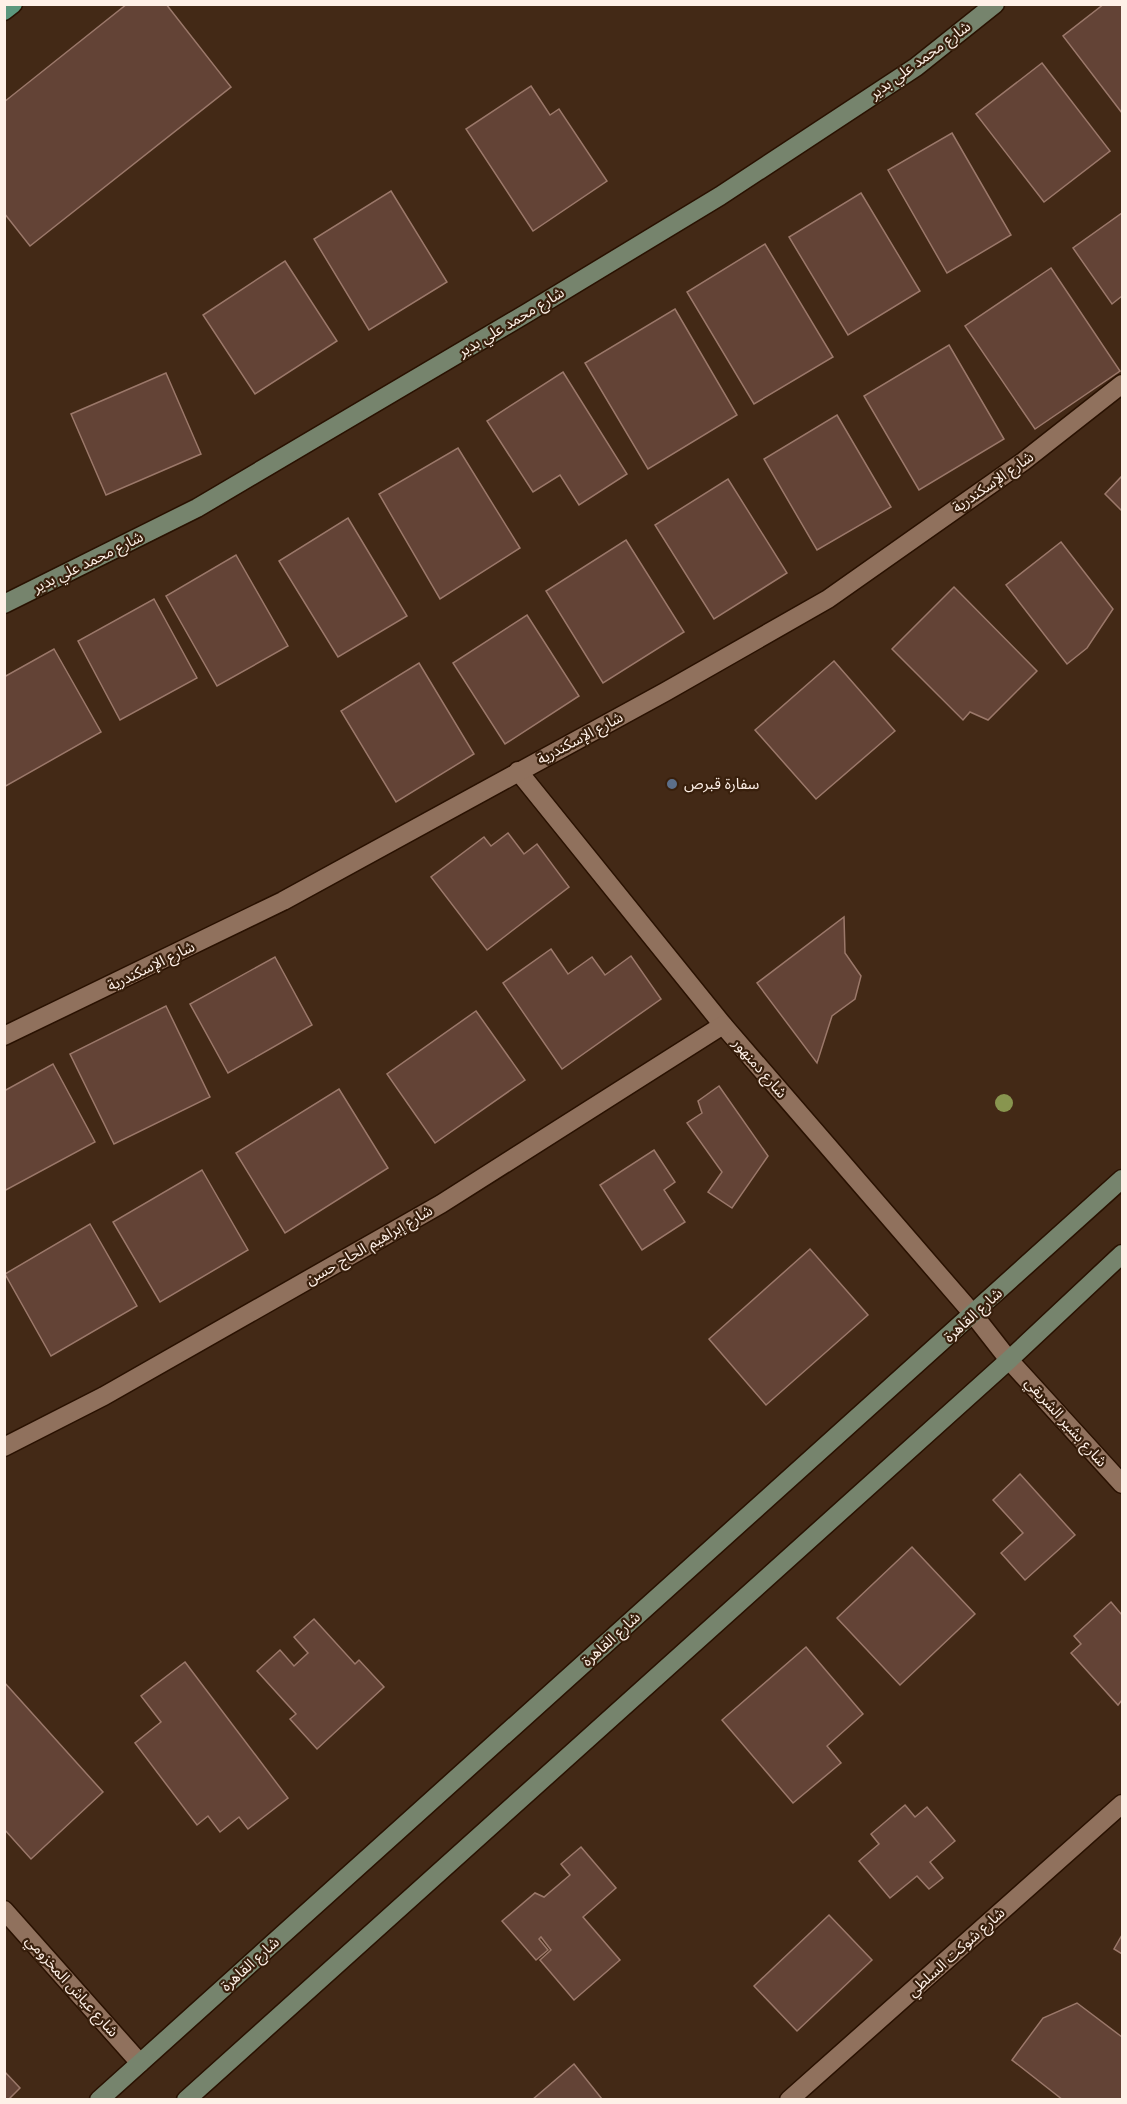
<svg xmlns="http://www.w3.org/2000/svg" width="1127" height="2104" viewBox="0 0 1127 2104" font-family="'Noto Serif','Noto Sans Arabic',serif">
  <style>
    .building { fill: #634336; stroke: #9b786a; stroke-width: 1.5 }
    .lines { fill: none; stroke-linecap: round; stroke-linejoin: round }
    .street-casing { stroke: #291101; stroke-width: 21 }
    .secondary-casing { stroke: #291101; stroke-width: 21 }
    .primary-casing { stroke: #291101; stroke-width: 21 }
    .street { stroke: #90715d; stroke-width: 18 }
    .secondary { stroke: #76846d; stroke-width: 18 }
    .primary { stroke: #5c977d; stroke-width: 18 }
    .tree { fill: #88954f }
    .service-dot { fill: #5c6f8a; stroke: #381f0c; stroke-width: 2 }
    .labels { text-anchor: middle; stroke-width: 4.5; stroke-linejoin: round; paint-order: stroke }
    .street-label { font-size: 15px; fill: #fef0e7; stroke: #381f0c }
    .poi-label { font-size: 15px; fill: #fef0e7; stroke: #381f0c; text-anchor: start }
  </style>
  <rect width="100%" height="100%" fill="#432916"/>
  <g class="building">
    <path d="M127,4H166L231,87L30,246L4,213V102Z"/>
    <path d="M1104,4H1122V113L1063,36Z"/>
    <path d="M1042,63L1110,151L1044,202L976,114Z"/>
    <path d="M531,86L550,115L559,109L607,181L533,231L466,129Z"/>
    <path d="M952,133L1011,235L947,273L888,170Z"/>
    <path d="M391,191L447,282L369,330L314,239Z"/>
    <path d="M861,193L920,291L848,335L789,237Z"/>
    <path d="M1122,213V296L1112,304L1073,248Z"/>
    <path d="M765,244L833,357L754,404L687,292Z"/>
    <path d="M285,261L337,341L255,394L203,315Z"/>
    <path d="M1051,268L1120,371L1035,429L965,326Z"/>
    <path d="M675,309L737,415L648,469L585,363Z"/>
    <path d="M949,345L1004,439L919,490L864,396Z"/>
    <path d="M563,372L627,474L579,505L560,475L533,492L487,421Z"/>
    <path d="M166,373L201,454L106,495L71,414Z"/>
    <path d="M837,415L891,507L817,550L764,459Z"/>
    <path d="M458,448L520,548L440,599L379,494Z"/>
    <path d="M1122,476V511L1105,494Z"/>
    <path d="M728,479L787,573L714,619L655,525Z"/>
    <path d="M348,518L407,616L338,657L279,561Z"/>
    <path d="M626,540L684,632L603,683L546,591Z"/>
    <path d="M1061,542L1113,609L1087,648L1067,664L1006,585Z"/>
    <path d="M236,555L288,646L217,686L166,596Z"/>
    <path d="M954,587L1037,671L988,720L970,712L963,720L892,649Z"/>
    <path d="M154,599L197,678L120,720L78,641Z"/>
    <path d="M527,615L579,696L505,744L453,663Z"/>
    <path d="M54,649L101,732L4,787V677Z"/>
    <path d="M834,661L895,731L816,799L755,730Z"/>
    <path d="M419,663L474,754L396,802L341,711Z"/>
    <path d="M508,833L524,854L537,844L569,887L487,950L431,877L484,837L491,846Z"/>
    <path d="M844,917L845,953L861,976L855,999L832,1016L817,1063L757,983Z"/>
    <path d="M551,949L568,974L592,957L605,975L631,956L661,999L562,1069L503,983Z"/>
    <path d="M275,957L312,1025L228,1073L190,1004Z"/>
    <path d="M166,1006L210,1097L114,1144L70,1054Z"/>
    <path d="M476,1011L525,1080L435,1143L387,1074Z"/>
    <path d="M53,1064L95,1142L4,1191V1091Z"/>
    <path d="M719,1086L768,1156L732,1208L708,1192L722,1172L687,1123L702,1113L698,1101Z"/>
    <path d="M339,1089L388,1168L285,1233L236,1153Z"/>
    <path d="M654,1150L675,1182L664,1190L685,1222L642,1250L600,1185Z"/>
    <path d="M202,1170L248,1250L160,1302L113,1222Z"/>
    <path d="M90,1224L137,1306L51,1356L5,1274Z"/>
    <path d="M810,1249L868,1315L766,1405L709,1339Z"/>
    <path d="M1020,1474L1075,1535L1025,1580L1001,1553L1023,1533L993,1500Z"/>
    <path d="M912,1547L975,1614L900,1685L837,1618Z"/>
    <path d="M1111,1602L1122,1615V1700L1118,1705L1071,1653L1081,1644L1074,1636Z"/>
    <path d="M314,1619L355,1664L359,1660L384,1687L317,1749L290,1719L296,1714L257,1671L280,1650L294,1666L308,1653L294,1637Z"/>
    <path d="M806,1647L863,1714L827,1746L841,1763L793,1803L722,1720Z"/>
    <path d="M185,1662L288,1798L248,1829L239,1817L220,1832L208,1816L197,1825L135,1743L161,1722L141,1696Z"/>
    <path d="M4,1682L103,1792L31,1859L4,1829Z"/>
    <path d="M905,1805L915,1817L927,1807L955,1841L930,1862L943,1878L929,1889L917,1876L890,1898L859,1861L879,1844L871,1834Z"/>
    <path d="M581,1847L616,1888L583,1917L620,1960L574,2000L540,1960L551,1950L541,1937L539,1939L548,1950L536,1960L502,1921L535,1893L544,1897L570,1875L561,1864Z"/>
    <path d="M829,1915L872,1960L797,2031L754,1986Z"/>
    <path d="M1122,1935V1954L1114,1949Z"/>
    <path d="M1077,2003L1122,2037V2100H1063L1012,2060L1043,2018Z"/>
    <path d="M574,2064L602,2099L532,2100Z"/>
    <path d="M4,2071L20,2088L8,2100H4Z"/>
  </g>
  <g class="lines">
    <defs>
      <g id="street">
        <path d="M518,771L723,1025L973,1314L1009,1360L1122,1484"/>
        <path d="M4,1036L283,901L665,692L828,599L1024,461L1122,384"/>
        <path d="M4,1447L104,1396L441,1204L723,1025"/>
        <path d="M4,1910L140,2063"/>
        <path d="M789,2100L1122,1804"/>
      </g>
      <g id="secondary">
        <path d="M4,604L197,508L527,313L720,196L916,67L995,4"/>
        <path d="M99,2100L1122,1179"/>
        <path d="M186,2100L1009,1360L1122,1254"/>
      </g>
      <path id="primary" d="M4,11L13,4"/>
    </defs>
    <use href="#street" class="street-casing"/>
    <use href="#secondary" class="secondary-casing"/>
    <use href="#primary" class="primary-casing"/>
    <use href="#street" class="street"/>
    <use href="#secondary" class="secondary"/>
    <use href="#primary" class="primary"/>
  </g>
  <circle class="tree" cx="1004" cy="1103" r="9"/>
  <circle class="service-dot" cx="672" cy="784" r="6"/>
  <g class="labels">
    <g class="street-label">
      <text transform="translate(920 60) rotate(-36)" y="5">شارع محمد علي بدير</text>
      <text transform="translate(511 322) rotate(-31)" y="5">شارع محمد علي بدير</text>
      <text transform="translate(993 482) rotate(-35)" y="5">شارع الإسكندرية</text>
      <text transform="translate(88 562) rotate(-26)" y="5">شارع محمد علي بدير</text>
      <text transform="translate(580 738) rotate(-28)" y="5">شارع الإسكندرية</text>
      <text transform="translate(151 966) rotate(-26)" y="5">شارع الإسكندرية</text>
      <text transform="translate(760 1068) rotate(49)" y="5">شارع دمنهور</text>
      <text transform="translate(369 1245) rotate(-30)" y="5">شارع إبراهيم الحاج حسن</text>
      <text transform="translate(973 1315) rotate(-42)" y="5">شارع القاهرة</text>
      <text transform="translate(1066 1422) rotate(48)" y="5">شارع بشير الشريقي</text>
      <text transform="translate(611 1639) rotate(-42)" y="5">شارع القاهرة</text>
      <text transform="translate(956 1952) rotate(-42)" y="5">شارع شوكت السلطي</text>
      <text transform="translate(250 1964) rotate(-42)" y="5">شارع القاهرة</text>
      <text transform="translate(72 1986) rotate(48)" y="5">شارع عياش المخزومي</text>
    </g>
    <g class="poi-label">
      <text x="684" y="789">سفارة قبرص</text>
    </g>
  </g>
  <rect width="1127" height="2104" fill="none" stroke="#fef0e7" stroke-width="12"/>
</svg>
